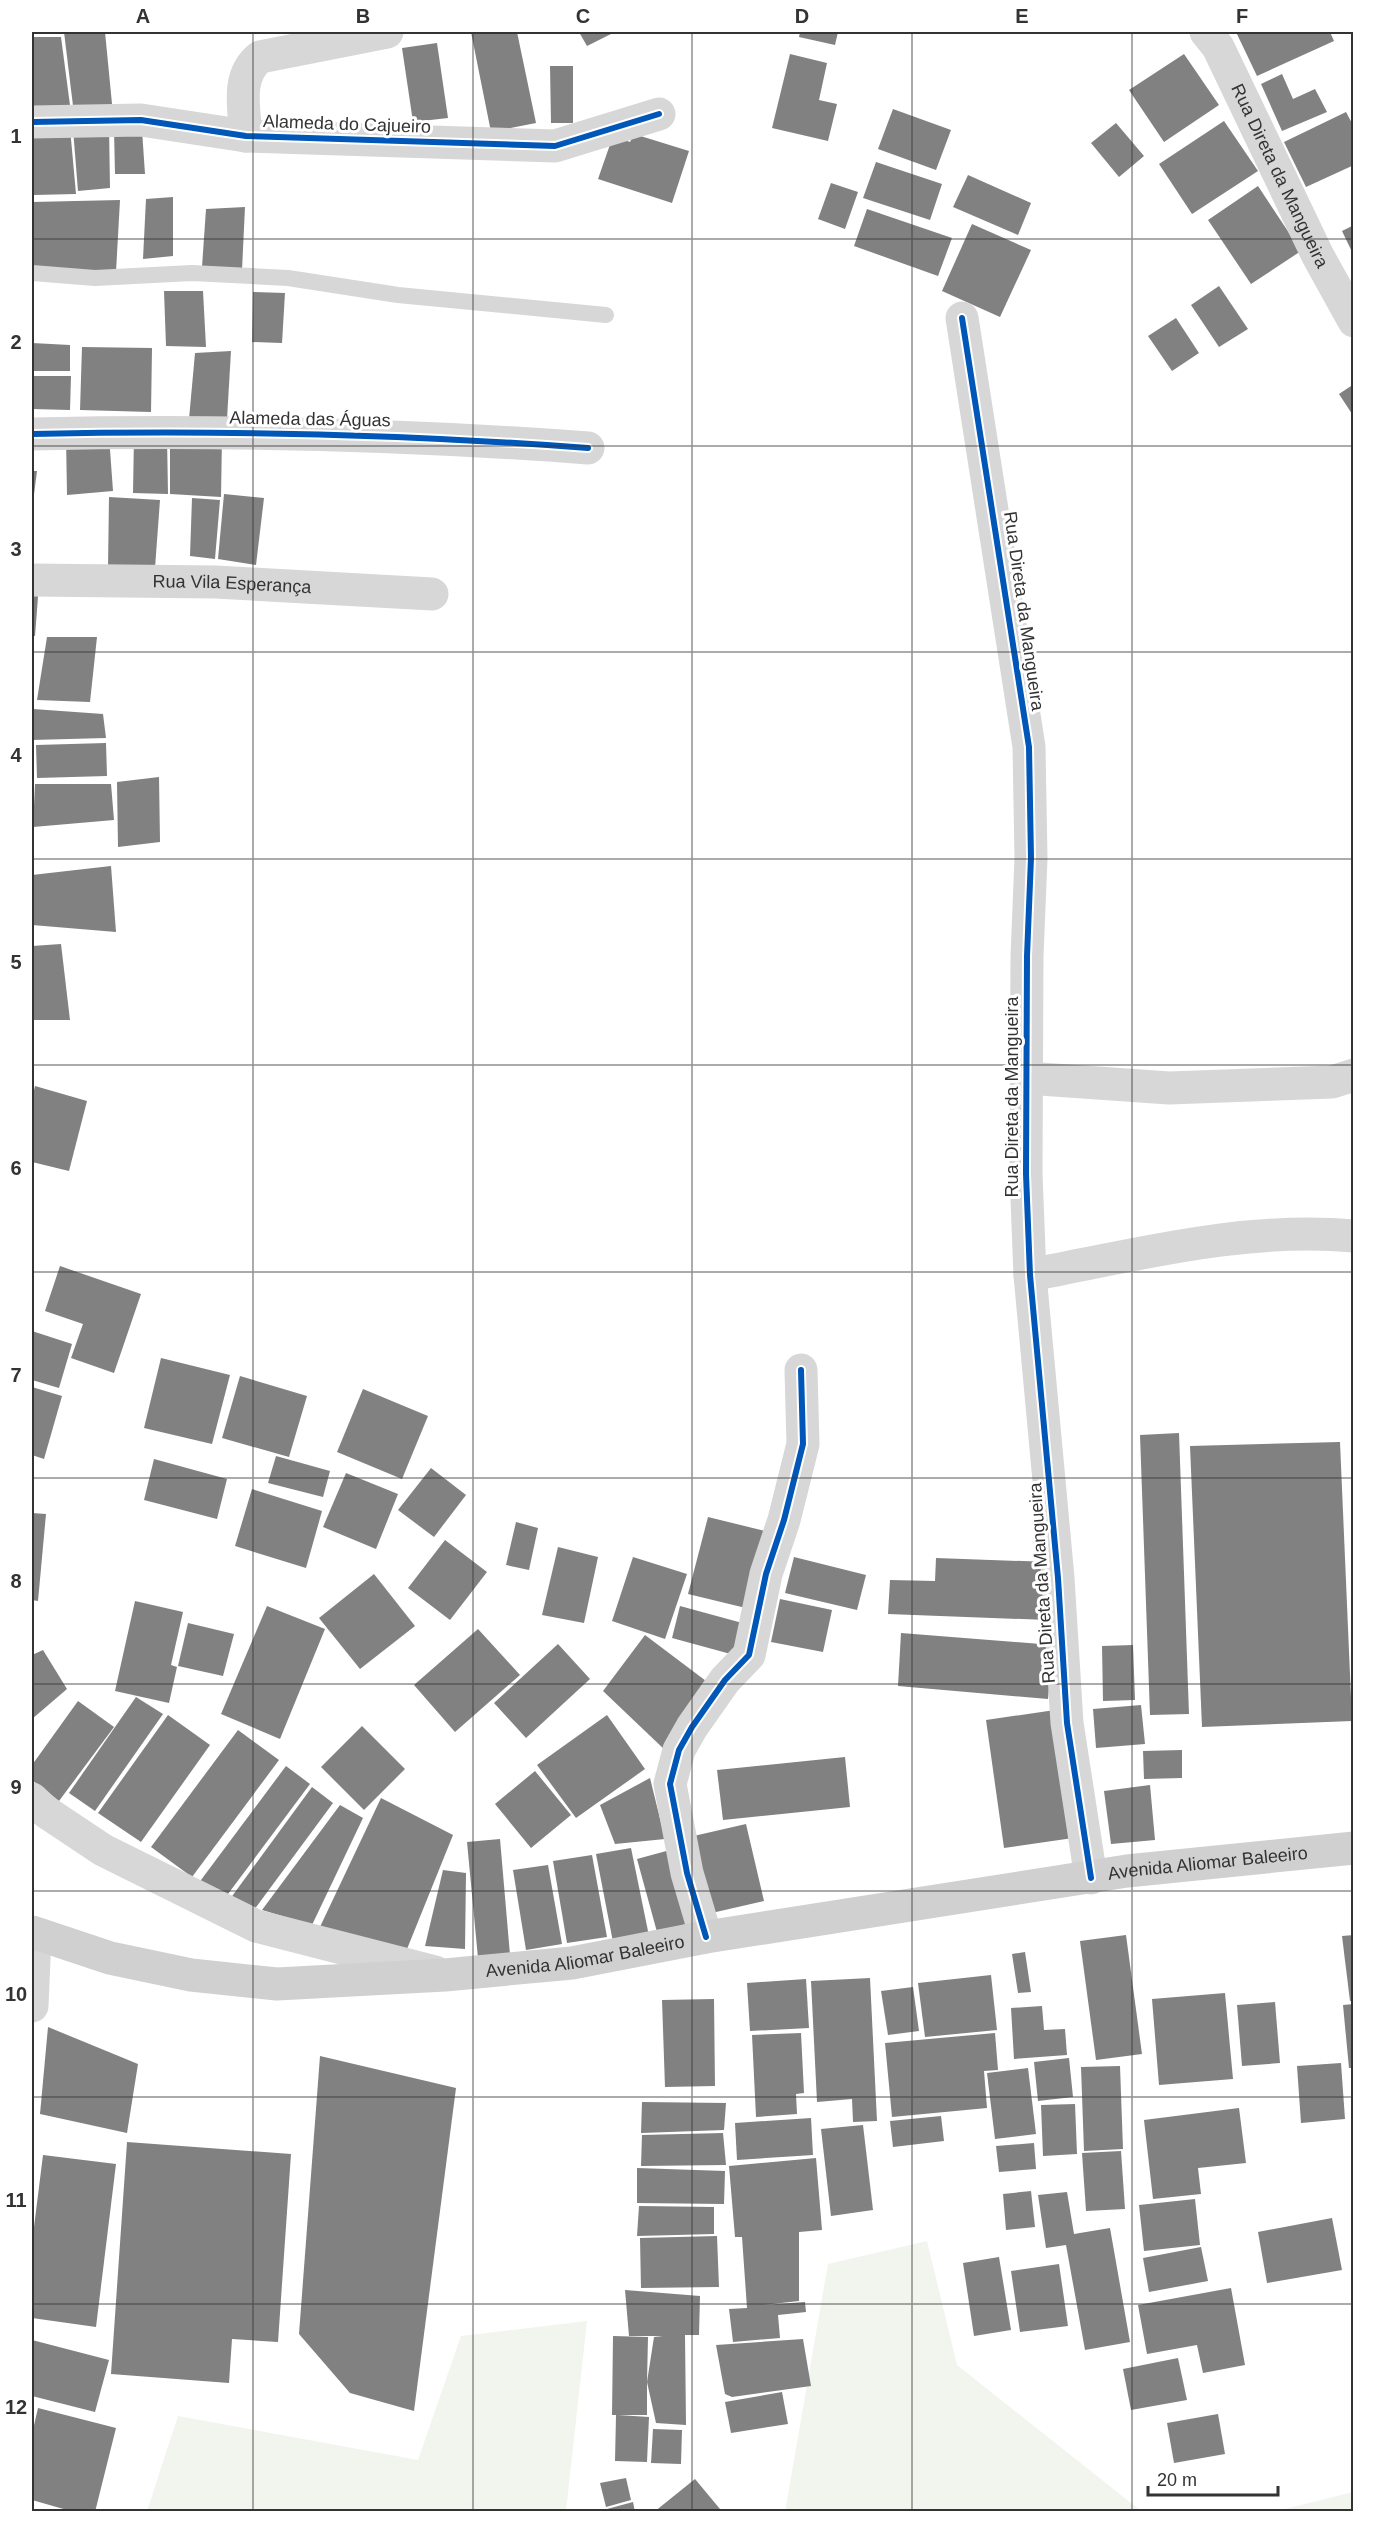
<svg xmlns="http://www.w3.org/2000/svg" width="1385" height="2543" viewBox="0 0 1385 2543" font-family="Helvetica,sans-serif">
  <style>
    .green { fill: #f1f5ed }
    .building { fill: #818181 }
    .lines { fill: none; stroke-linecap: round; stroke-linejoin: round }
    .lane { stroke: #d7d7d7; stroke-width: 16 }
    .street { stroke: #d7d7d7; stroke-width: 33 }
    .secondary { stroke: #d0d0d0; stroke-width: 33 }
    .cycleway-casing { stroke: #fff; stroke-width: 10 }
    .cycleway { stroke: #0057b8; stroke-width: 6 }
    .grid { fill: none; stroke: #333; stroke-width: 1.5; stroke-opacity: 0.55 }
    .labels { text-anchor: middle; stroke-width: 6; stroke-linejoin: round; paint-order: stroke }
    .street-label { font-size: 18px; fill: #333; stroke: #fff }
    .neatline { fill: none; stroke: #333; stroke-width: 2 }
    .grid-label { font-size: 20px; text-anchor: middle; font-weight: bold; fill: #333 }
  </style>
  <rect width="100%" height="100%" fill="#fff"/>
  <g class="green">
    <path d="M927,2241L957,2365L1141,2511L785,2512L828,2264Z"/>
    <path d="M587,2321L566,2511H147L178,2416L418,2460L461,2336Z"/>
    <path d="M1353,2492V2511H1277Z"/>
  </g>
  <g class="building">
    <path d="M64,32H105L113,114H74Z"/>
    <path d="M471,32H517L536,123L491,132Z"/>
    <path d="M579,32H615L587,46Z"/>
    <path d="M800,32H838L835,45L799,37Z"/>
    <path d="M1236,32H1330L1334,41L1257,76Z"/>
    <path d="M32,37H61L71,113L32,118Z"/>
    <path d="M437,43L448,118L413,122L402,48Z"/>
    <path d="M790,54L827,63L819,100L837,104L828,141L772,128Z"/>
    <path d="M1184,54L1219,105L1164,142L1129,90Z"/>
    <path d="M550,66H573V123H551Z"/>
    <path d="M1282,74L1293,99L1315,89L1327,112L1282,131L1261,84Z"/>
    <path d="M893,109L951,130L936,170L878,149Z"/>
    <path d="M1346,112L1354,127V165L1306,187L1284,142Z"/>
    <path d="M1224,121L1258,171L1192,214L1159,164Z"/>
    <path d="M1116,123L1144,156L1119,177L1091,143Z"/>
    <path d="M109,126L110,188L78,191L73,129Z"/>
    <path d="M70,128L76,194L34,195L33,132Z"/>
    <path d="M114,130H142L145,174H115Z"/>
    <path d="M634,134L689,151L672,203L598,179L613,136L630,142Z"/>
    <path d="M876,162L942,184L930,220L863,198Z"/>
    <path d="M968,175L1031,203L1018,235L953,207Z"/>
    <path d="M831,183L858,192L845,229L818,219Z"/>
    <path d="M1258,186L1301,251L1251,284L1208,220Z"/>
    <path d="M173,197V256L143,259L146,199Z"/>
    <path d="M120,200L116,272L32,270V202Z"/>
    <path d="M245,207L242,270L202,267L206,209Z"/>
    <path d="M867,209L952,238L938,276L854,246Z"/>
    <path d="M972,224L1031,250L1000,317L942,291Z"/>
    <path d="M1354,225V256L1342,231Z"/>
    <path d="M1219,286L1248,329L1219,347L1191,305Z"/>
    <path d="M164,291H203L206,347L166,346Z"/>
    <path d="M253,292L285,293L282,343L252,342Z"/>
    <path d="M1176,318L1199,353L1172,371L1148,336Z"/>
    <path d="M32,343L70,345V371H32Z"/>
    <path d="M82,347L152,348L151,412L80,410Z"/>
    <path d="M231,351L227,419H189L195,353Z"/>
    <path d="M32,376H71L70,410L32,409Z"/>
    <path d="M1354,384V417L1339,394Z"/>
    <path d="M170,435L222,436L221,497L170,494Z"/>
    <path d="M109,436L113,491L67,495L66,437Z"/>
    <path d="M134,436L167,437L168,494L133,493Z"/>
    <path d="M32,471H37L33,502H32Z"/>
    <path d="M224,494L264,498L256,565L218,559Z"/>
    <path d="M109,497L160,500L155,568H108Z"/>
    <path d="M192,498L220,500L215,559L190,556Z"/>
    <path d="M32,584H39L35,636H32Z"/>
    <path d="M47,637H97L90,702L37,700Z"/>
    <path d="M33,709L103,714L106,738L32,740Z"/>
    <path d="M106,743L107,776L37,778L36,745Z"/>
    <path d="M159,777L160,842L118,847L117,782Z"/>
    <path d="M35,784H111L114,820L33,827Z"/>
    <path d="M111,866L116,932L32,925V875Z"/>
    <path d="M61,944L70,1020H32V946Z"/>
    <path d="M35,1086L87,1101L69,1171L32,1162V1099Z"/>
    <path d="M60,1266L141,1294L114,1373L71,1358L83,1324L45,1311Z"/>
    <path d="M32,1331L72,1344L59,1388L32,1380Z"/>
    <path d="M161,1358L230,1375L212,1444L144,1428Z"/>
    <path d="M240,1376L307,1396L289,1457L222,1438Z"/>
    <path d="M32,1387L62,1396L44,1459L32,1455Z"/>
    <path d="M363,1389L428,1416L402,1479L337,1452Z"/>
    <path d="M1179,1433L1189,1714L1150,1715L1140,1435Z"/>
    <path d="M1340,1442L1352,1721L1202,1727L1190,1446Z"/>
    <path d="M276,1456L330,1471L323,1497L268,1483Z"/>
    <path d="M154,1459L227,1479L217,1519L144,1500Z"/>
    <path d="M431,1468L466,1495L434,1537L398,1510Z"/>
    <path d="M346,1473L398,1494L376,1549L323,1527Z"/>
    <path d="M252,1489L322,1511L306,1568L235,1546Z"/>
    <path d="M32,1513L46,1514L38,1601L32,1600Z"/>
    <path d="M708,1517L769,1532L750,1609L688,1594Z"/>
    <path d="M516,1522L538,1528L529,1570L506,1565Z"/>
    <path d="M445,1540L487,1572L450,1620L408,1588Z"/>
    <path d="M558,1547L598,1557L584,1623L542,1615Z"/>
    <path d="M633,1557L687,1574L665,1639L612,1621Z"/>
    <path d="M794,1557L866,1575L857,1610L785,1593Z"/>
    <path d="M936,1558L1050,1562L1048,1620L888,1614L890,1580L935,1581Z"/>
    <path d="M374,1574L415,1626L360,1669L319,1618Z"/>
    <path d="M780,1599L832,1610L823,1652L771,1642Z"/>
    <path d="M135,1601L183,1612L171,1665L177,1667L169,1703L115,1691Z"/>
    <path d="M267,1606L325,1629L280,1739L221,1714Z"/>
    <path d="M680,1606L746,1624L738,1656L672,1638Z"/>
    <path d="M188,1623L234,1634L223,1676L178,1666Z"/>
    <path d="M478,1629L520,1675L455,1732L414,1685Z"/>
    <path d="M901,1633L1053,1645L1048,1699L898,1686Z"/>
    <path d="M645,1635L714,1687L666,1751L603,1691Z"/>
    <path d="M558,1644L590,1679L526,1738L494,1703Z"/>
    <path d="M1133,1645L1135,1700L1103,1701L1102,1646Z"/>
    <path d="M43,1650L67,1689L32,1719V1655Z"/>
    <path d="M136,1697L163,1714L95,1811L69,1793Z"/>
    <path d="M78,1701L114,1727L59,1801L32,1780V1765Z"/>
    <path d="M1141,1705L1145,1744L1096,1748L1093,1709Z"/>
    <path d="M1055,1710L1073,1838L1004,1848L986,1720Z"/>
    <path d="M168,1715L210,1745L141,1842L98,1813Z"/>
    <path d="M607,1715L645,1769L576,1818L537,1765Z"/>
    <path d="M362,1726L405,1769L364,1810L321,1767Z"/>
    <path d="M238,1730L279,1760L192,1877L151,1847Z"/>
    <path d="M1182,1750V1778L1144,1779L1143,1751Z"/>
    <path d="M845,1757L850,1807L723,1820L717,1770Z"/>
    <path d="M286,1766L310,1784L222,1902L198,1884Z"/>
    <path d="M535,1771L571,1815L531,1848L495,1804Z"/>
    <path d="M650,1778L665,1839L615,1844L600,1805Z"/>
    <path d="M1150,1785L1155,1840L1111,1844L1104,1791Z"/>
    <path d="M312,1787L333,1803L251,1914L230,1899Z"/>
    <path d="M381,1798L453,1835L405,1954L319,1929Z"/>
    <path d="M340,1805L363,1818L312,1925L262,1910Z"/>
    <path d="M746,1824L764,1901L703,1915L685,1838Z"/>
    <path d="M500,1839L510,1955L478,1958L467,1842Z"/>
    <path d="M631,1848L649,1936L613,1942L596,1854Z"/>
    <path d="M670,1850L690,1923L657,1932L637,1859Z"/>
    <path d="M592,1855L607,1937L567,1943L553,1861Z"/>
    <path d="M548,1865L562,1944L526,1950L513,1870Z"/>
    <path d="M443,1870L466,1873L465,1949L425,1946Z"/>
    <path d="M1126,1935L1142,2054L1096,2060L1080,1941Z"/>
    <path d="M1354,1935V2001H1350L1342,1936Z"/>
    <path d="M1025,1952L1031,1992L1018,1993L1012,1954Z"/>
    <path d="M991,1975L997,2030L925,2037L918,1983Z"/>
    <path d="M870,1978L877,2121L853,2122L852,2099L817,2102L811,1981Z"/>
    <path d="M806,1979L809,2028L750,2031L747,1983Z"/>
    <path d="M913,1987L919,2031L888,2035L881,1991Z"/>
    <path d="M1225,1993L1233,2079L1159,2085L1152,1999Z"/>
    <path d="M714,1999L715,2086L665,2087L662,2000Z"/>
    <path d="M1275,2002L1280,2063L1242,2066L1237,2005Z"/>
    <path d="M1354,2004V2068H1349L1343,2005Z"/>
    <path d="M1042,2006L1044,2030L1065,2029L1067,2055L1014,2059L1011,2008Z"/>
    <path d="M48,2027L138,2064L127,2133L40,2114Z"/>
    <path d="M801,2033L804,2093L796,2094L797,2114L756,2117L752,2035Z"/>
    <path d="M995,2033L998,2070L984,2071L987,2108L892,2117L885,2043Z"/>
    <path d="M320,2056L456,2088L414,2411L350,2393L299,2334Z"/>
    <path d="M1069,2058L1073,2097L1038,2101L1034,2062Z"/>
    <path d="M1341,2063L1345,2119L1301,2123L1297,2066Z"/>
    <path d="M1120,2066L1123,2149L1084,2151L1081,2067Z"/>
    <path d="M1028,2068L1036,2134L995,2139L987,2073Z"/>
    <path d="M642,2102L726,2103L724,2130L641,2133Z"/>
    <path d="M1075,2104L1077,2154L1043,2156L1041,2105Z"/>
    <path d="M1239,2108L1246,2163L1198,2168L1201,2194L1153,2199L1144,2120Z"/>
    <path d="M941,2116L944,2141L893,2147L890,2121Z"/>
    <path d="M811,2118L813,2155L737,2160L735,2123Z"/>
    <path d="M863,2125L873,2210L831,2216L821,2129Z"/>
    <path d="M723,2133L726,2165L641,2166L642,2135Z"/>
    <path d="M127,2142L291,2154L278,2342L232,2339L229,2383L111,2374Z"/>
    <path d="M1034,2143L1036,2169L999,2172L996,2146Z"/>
    <path d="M1121,2151L1125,2209L1086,2211L1082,2153Z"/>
    <path d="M43,2155L116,2164L96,2327L32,2318V2243Z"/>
    <path d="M816,2158L822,2230L799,2232V2301L763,2305L805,2302L806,2312L778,2315L780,2338L733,2342L729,2309L747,2308L742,2237H735L729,2166Z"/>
    <path d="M637,2168L725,2171L724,2204L637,2203Z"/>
    <path d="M1031,2191L1035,2227L1006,2230L1003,2194Z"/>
    <path d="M1067,2192L1074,2234L1110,2228L1130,2342L1085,2350L1066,2245L1046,2248L1038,2195Z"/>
    <path d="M1195,2199L1200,2245L1144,2251L1139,2205Z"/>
    <path d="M639,2206L714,2207V2234L637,2236Z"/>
    <path d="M1332,2218L1342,2270L1267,2283L1258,2232Z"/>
    <path d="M717,2236L719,2287L641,2288L640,2238Z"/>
    <path d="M1201,2247L1208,2281L1149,2292L1143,2258Z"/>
    <path d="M999,2257L1011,2330L974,2336L963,2263Z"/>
    <path d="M1059,2264L1068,2326L1020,2332L1011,2271Z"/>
    <path d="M1231,2288L1245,2365L1203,2373L1197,2345L1147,2354L1138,2305Z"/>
    <path d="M625,2290L700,2296L699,2335H685L686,2425L656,2423L647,2382V2415H618L649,2417L647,2462L615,2461L616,2415H612L613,2336L648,2337L647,2382L654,2337L663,2336H629Z"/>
    <path d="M803,2339L811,2386L732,2397L725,2394L716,2345Z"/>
    <path d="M32,2340L109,2360L95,2412L32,2396Z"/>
    <path d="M1178,2358L1187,2400L1131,2410L1123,2369Z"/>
    <path d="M782,2392L788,2424L731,2433L725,2402Z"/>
    <path d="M38,2408L116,2428L95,2512H74L32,2500V2434Z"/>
    <path d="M1218,2414L1225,2454L1174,2463L1167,2423Z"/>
    <path d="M653,2429L682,2430L681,2464L651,2463Z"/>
    <path d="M626,2478L631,2500L606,2507L600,2483Z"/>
    <path d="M695,2479L720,2509L717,2512H654Z"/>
    <path d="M633,2502L635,2512H607V2509Z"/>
  </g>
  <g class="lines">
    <path class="lane" d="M32,273L95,278L192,273L288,278L398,295L606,315"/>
    <g class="street">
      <path id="s1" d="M1206,32L1218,47L1318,256L1354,321"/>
      <path d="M32,122L141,120L246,136L555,146L659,114"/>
      <path d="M246,136C244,108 236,76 260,57L387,32"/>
      <path d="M962,318L1029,747L1031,858L1027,956L1026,1174L1030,1275L1058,1578L1067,1723L1091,1878"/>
      <path d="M32,434C218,430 403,434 588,448"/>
      <path id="s2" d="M32,580L216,582L432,594"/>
      <path d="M1026,1078L1169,1088L1332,1082L1354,1075"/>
      <path d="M1030,1275C1136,1255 1245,1226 1354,1236"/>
      <path d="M32,1799L46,1812L103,1850L256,1926L435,1972"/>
      <path d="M706,1937L687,1873L670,1784L679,1750L692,1727L725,1680L749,1655L766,1574L784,1520L803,1444L801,1370"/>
      <path d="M32,2006L35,1936"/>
    </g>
    <path class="secondary" id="s3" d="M32,1932L110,1958L191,1975L277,1984L445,1975L572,1963L706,1937L1127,1871L1354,1848"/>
    <defs>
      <g id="cycleway">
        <path d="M32,122L141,120L246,136L555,146L659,114"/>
        <path d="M962,318L1029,747L1031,858L1027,956L1026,1174L1030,1275L1058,1578L1067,1723L1091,1878"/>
        <path d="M32,434C218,430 403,434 588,448"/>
        <path d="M706,1937L687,1873L670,1784L679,1750L692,1727L725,1680L749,1655L766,1574L784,1520L803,1444L801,1370"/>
      </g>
    </defs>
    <use href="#cycleway" class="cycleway-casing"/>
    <use href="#cycleway" class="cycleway"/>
  </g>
  <path class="grid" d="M253,32V2512M473,32V2512M692,32V2512M912,32V2512M1132,32V2512M32,239H1354M32,446H1354M32,652H1354M32,859H1354M32,1065H1354M32,1272H1354M32,1478H1354M32,1684H1354M32,1891H1354M32,2097H1354M32,2304H1354"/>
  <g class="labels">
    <g class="street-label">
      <text transform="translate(347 124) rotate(2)" y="6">Alameda do Cajueiro</text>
      <text dy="6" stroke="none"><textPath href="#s1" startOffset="162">Rua Direta da Mangueira</textPath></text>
      <text transform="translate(310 419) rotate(1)" y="6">Alameda das Águas</text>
      <text dy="6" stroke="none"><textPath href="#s2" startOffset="200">Rua Vila Esperança</textPath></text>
      <text transform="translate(1024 611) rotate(82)" y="6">Rua Direta da Mangueira</text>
      <text transform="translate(1012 1097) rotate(-90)" y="6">Rua Direta da Mangueira</text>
      <text transform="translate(1042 1583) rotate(-94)" y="6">Rua Direta da Mangueira</text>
      <text dy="6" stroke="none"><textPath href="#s3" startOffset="1191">Avenida Aliomar Baleeiro</textPath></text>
      <text dy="6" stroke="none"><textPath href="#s3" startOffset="561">Avenida Aliomar Baleeiro</textPath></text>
    </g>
  </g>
  <rect width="1385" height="2543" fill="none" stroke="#ffffff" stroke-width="66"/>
  <path d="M1148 2486v9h130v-9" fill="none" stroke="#333333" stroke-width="3"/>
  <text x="1157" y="2486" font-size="18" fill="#333333" stroke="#ffffff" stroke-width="4.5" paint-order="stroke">20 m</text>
  <rect x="33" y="33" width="1319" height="2477" class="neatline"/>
  <g class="grid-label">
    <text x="143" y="23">A</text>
    <text x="363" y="23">B</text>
    <text x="583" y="23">C</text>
    <text x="802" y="23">D</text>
    <text x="1022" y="23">E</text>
    <text x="1242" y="23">F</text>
    <text x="16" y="143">1</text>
    <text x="16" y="349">2</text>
    <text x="16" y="556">3</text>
    <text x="16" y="762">4</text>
    <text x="16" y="969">5</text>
    <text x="16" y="1175">6</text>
    <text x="16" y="1382">7</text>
    <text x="16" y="1588">8</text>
    <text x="16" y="1794">9</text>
    <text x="16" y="2001">10</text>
    <text x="16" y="2207">11</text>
    <text x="16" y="2414">12</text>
  </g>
</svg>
